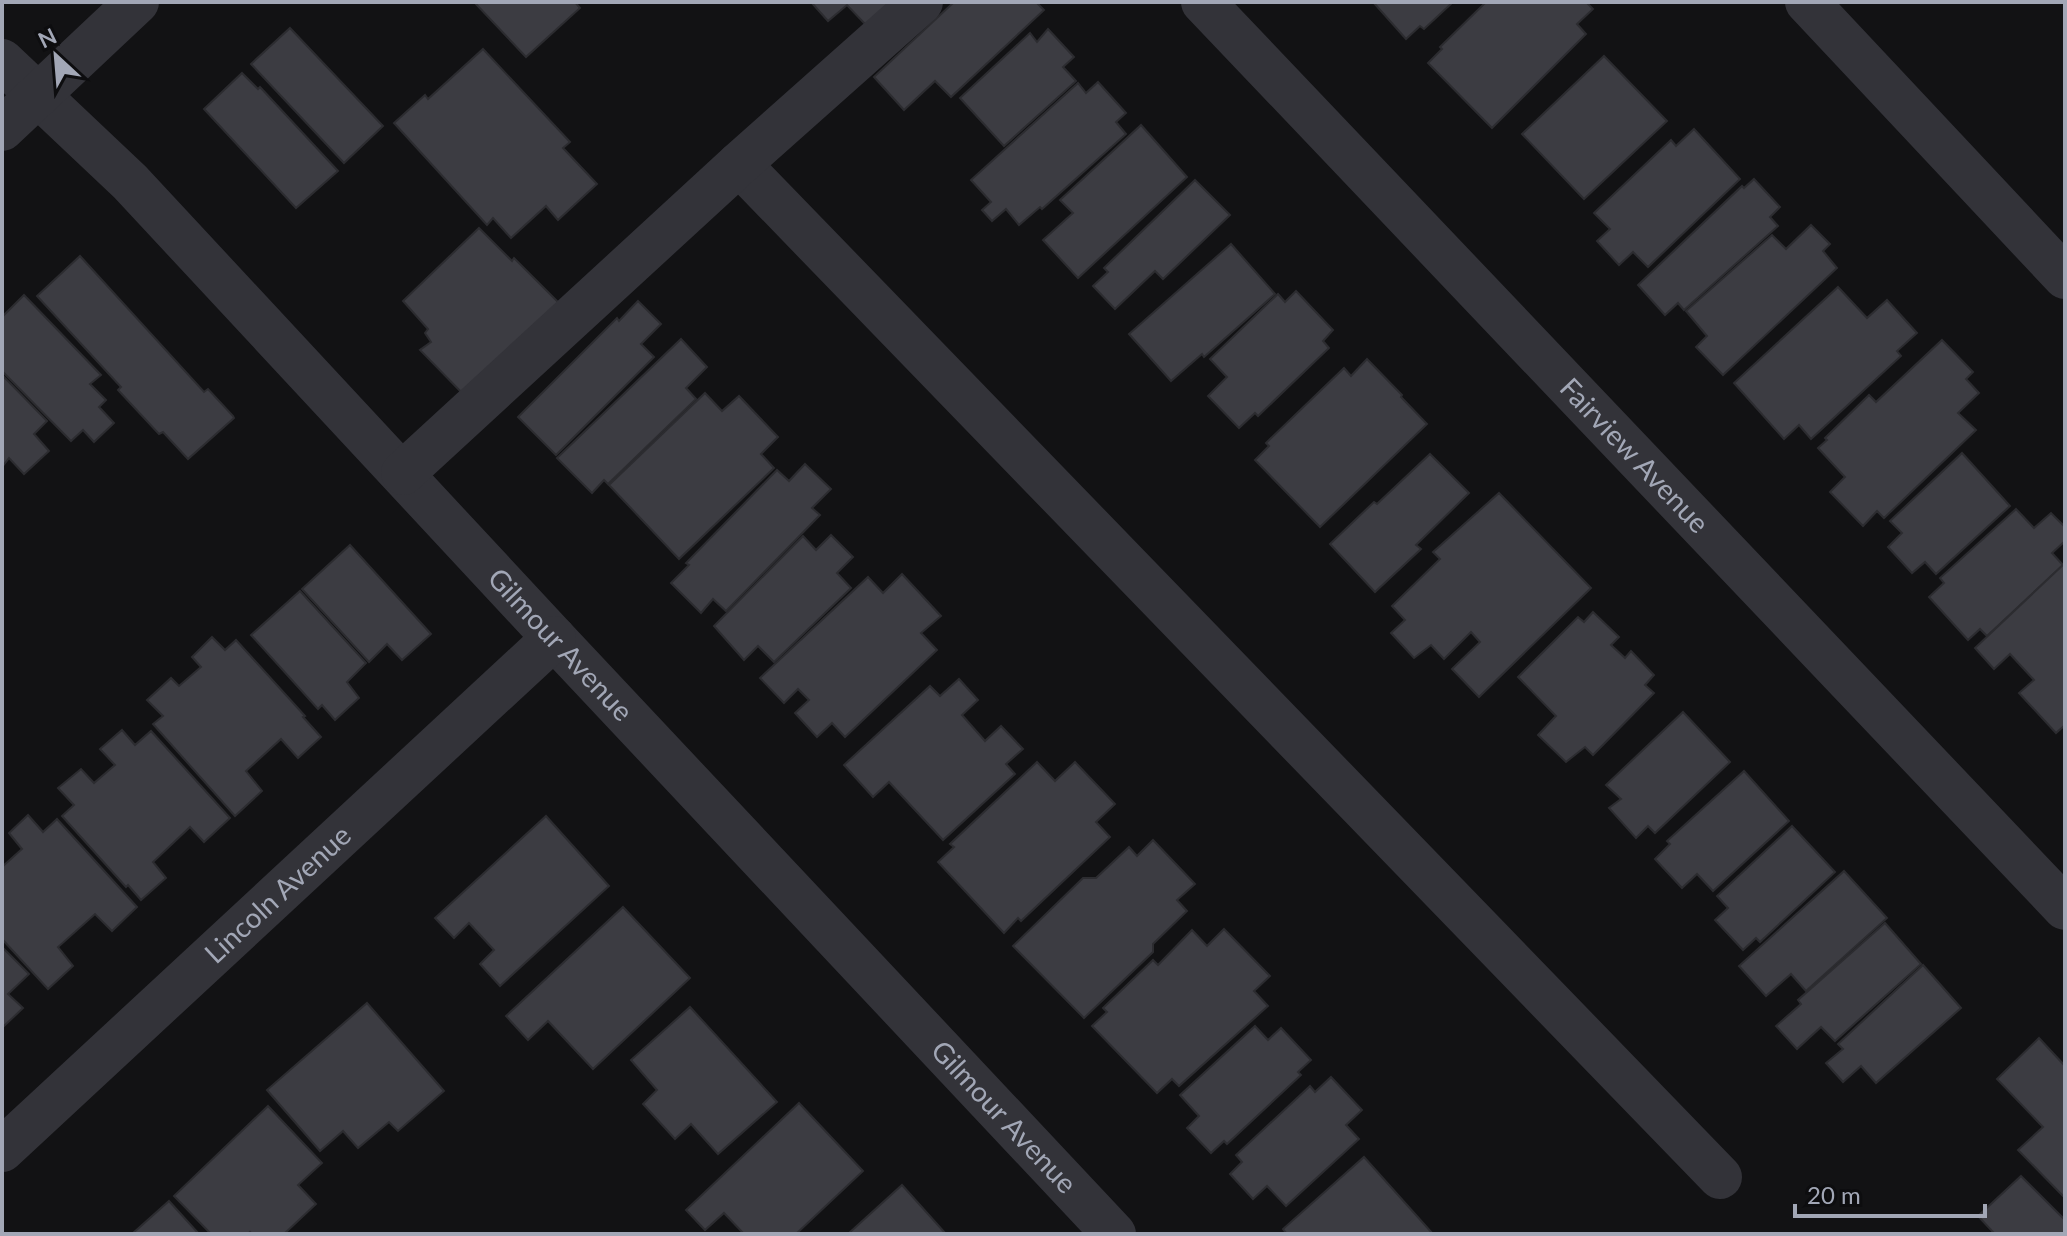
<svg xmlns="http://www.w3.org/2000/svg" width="2067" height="1236" viewBox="0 0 2067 1236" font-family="Lato,sans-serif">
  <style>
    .building { fill: #3c3c42; stroke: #2c2c30; stroke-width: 2 }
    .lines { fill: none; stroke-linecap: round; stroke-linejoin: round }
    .minor { stroke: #333339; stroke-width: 44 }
    .labels { text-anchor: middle; stroke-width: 7; stroke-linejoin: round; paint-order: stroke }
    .street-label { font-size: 28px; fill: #a2a7b6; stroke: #0d0d0f }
  </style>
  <rect width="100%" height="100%" fill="#121214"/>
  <g class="building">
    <path d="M474,2H575L580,8L526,57Z"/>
    <path d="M811,2H891L866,25L847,5L828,21Z"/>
    <path d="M954,2H1036L1044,10L951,97L935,81L904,110L874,77Z"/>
    <path d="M1373,2H1453L1424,29L1420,26L1406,39Z"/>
    <path d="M1486,2H1586L1593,9L1577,24L1586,34L1492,128L1428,63L1442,49L1440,47Z"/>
    <path d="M290,28L383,126L344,163L251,64Z"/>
    <path d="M1048,29L1074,57L1063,67L1076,81L1004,146L960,98L1030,33L1037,42Z"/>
    <path d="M483,49L570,142L563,148L597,184L558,220L546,206L511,238L493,218L487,225L394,123L425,95L428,99Z"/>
    <path d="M1604,56L1667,121L1584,199L1522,134Z"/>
    <path d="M242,73L258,89L260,87L338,171L296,208L204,109Z"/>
    <path d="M1098,82L1126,113L1116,122L1126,134L1042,209L1040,207L1019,225L1006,209L992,221L982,210L991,202L971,180L1078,83L1086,93Z"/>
    <path d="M1141,125L1187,177L1078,278L1043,240L1073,213L1060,200Z"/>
    <path d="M1694,129L1740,179L1648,267L1633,252L1619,265L1597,241L1610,229L1594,213L1671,140L1676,146Z"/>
    <path d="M1754,179L1780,207L1770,217L1778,226L1684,310L1678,303L1665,315L1638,285L1742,186L1744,188Z"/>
    <path d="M1195,180L1230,215L1163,279L1155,271L1115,309L1093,286L1108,272L1104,268Z"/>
    <path d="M1811,225L1830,244L1823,251L1837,268L1723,375L1696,347L1707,336L1686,311L1772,235L1786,249Z"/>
    <path d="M479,228L512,261L514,258L563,307L468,399L420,350L431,342L425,333L428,329L403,301Z"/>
    <path d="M1231,244L1275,294L1204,357L1202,354L1171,381L1129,334Z"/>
    <path d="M80,256L204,392L208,389L233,416L234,418L188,459L163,432L159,434L118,390L121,387L37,296Z"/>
    <path d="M1838,287L1867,318L1887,300L1917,333L1897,351L1901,356L1811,439L1799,425L1784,439L1734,383Z"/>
    <path d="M1296,291L1333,330L1323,341L1329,348L1258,416L1255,413L1239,428L1208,396L1227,377L1210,359L1278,294L1285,302Z"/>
    <path d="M24,295L101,375L90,384L106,400L99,407L114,423L94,442L83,430L71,441L2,371V317Z"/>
    <path d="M638,301L661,324L641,344L654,357L556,455L518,417L617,318L619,321Z"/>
    <path d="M681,339L707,367L686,388L696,399L608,484L604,480L592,493L557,458Z"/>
    <path d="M1942,340L1973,372L1966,379L1979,393L1958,413L1976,430L1884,518L1877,511L1863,526L1830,492L1845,477L1818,448L1827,440L1825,438L1869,395L1876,402Z"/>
    <path d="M1367,359L1402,395L1401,397L1427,424L1320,527L1255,460L1269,446L1266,443L1344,368L1351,376Z"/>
    <path d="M2,375L47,421L34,434L49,451L24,474L9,458L2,467Z"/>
    <path d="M705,393L722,411L739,396L778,437L761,454L774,468L679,559L609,485Z"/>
    <path d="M1962,453L2010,506L1936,574L1925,562L1912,573L1888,547L1902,533L1890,521Z"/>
    <path d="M1430,454L1469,493L1416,545L1421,549L1375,592L1330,544L1374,502L1377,504Z"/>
    <path d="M805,464L831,489L812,508L820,515L726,611L713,599L701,613L671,583L689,565L686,563L777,470L789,481Z"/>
    <path d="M1499,493L1591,588L1479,697L1452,669L1480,642L1471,632L1444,659L1431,645L1414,658L1391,633L1405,620L1392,606L1440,559L1433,552Z"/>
    <path d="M2016,509L2034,528L2051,513L2065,527V541L2052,553L2063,565L1987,636L1980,629L1968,640L1929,597L1944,583L1940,578Z"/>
    <path d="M831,535L853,557L837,573L851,588L774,662L758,646L744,660L714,626L803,536L816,550Z"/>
    <path d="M350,545L431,634L402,660L387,644L369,662L302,589Z"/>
    <path d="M2065,563V725L2056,733L2019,693L2034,680L2010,654L1994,669L1975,648Z"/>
    <path d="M902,574L941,616L921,633L937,650L845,737L832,723L817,737L795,713L809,700L798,689L784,703L760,678L868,577L883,593Z"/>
    <path d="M300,591L366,663L347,682L359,698L335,720L322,705L318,709L251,635Z"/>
    <path d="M1593,612L1619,637L1611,645L1625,658L1631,651L1654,675L1645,685L1654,693L1593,755L1585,747L1566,762L1538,735L1556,716L1518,677L1578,617L1584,622Z"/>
    <path d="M212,637L225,650L236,640L305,716L303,717L321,737L298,758L281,739L246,771L262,791L235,816L153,724L163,716L147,700L171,678L179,686L201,667L192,657Z"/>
    <path d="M959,679L978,700L962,715L985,741L1001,726L1023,749L1006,764L1015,774L943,840L889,782L873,797L844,765L930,686L940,696Z"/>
    <path d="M1683,712L1730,762L1655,833L1648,826L1636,838L1609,808L1621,799L1606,785Z"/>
    <path d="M122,730L135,745L151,731L230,818L204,842L190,827L153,862L166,878L141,900L128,885L126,887L62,816L74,805L58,788L81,769L94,783L115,765L100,749Z"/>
    <path d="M1037,762L1055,781L1075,762L1115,804L1096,822L1110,837L1021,921L1018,918L1004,933L938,862L954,847L950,844Z"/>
    <path d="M1744,771L1789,821L1713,891L1697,874L1682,888L1655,859L1670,844L1667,841Z"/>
    <path d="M28,815L43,832L57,819L137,907L112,931L95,914L58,947L73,966L48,989L2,939V867L22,849L9,833Z"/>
    <path d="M546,816L609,886L500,986L480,964L494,950L469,923L454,938L435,918Z"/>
    <path d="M1792,826L1835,872L1760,942L1756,938L1743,950L1715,920L1728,908L1717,896Z"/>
    <path d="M1153,840L1195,884L1177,900L1187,911L1153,944V952L1084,1018L1013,946L1083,878H1096L1129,847L1137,856Z"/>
    <path d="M1844,871L1887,918L1806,991L1791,974L1766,996L1739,966Z"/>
    <path d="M623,907L690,978L593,1069L548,1021L528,1040L506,1016Z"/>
    <path d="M1885,923L1921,964L1835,1041L1821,1027L1797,1049L1776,1026L1801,1004L1798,1000Z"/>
    <path d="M1224,929L1270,976L1254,991L1268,1006L1179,1086L1172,1079L1157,1093L1092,1026L1107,1012L1103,1008L1153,960L1158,965L1192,930L1207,946Z"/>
    <path d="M2,947L29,974L8,994L23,1008L3,1027Z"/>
    <path d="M1923,965L1961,1008L1876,1083L1861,1066L1843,1082L1826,1063L1843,1049L1838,1044Z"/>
    <path d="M367,1003L444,1091L398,1131L389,1122L358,1148L343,1131L320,1151L267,1090Z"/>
    <path d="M690,1007L777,1102L718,1154L691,1124L675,1139L643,1104L657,1090L631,1060Z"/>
    <path d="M1255,1026L1268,1040L1281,1028L1311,1060L1298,1072L1301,1075L1227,1144L1224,1141L1211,1153L1187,1128L1199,1116L1180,1095Z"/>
    <path d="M2039,1038L2065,1066V1198L2018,1150L2043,1127L1997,1079Z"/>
    <path d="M1331,1077L1362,1110L1346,1125L1359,1139L1286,1206L1267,1186L1253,1199L1230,1174L1242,1162L1236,1155L1310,1086L1315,1092Z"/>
    <path d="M799,1103L863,1171L796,1234H744L724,1213L705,1230L686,1210Z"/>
    <path d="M268,1106L322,1163L298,1185L316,1204L284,1234H252L250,1232L248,1234H211L174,1196Z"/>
    <path d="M1364,1157L1433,1234H1287L1283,1229Z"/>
    <path d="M2021,1176L2065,1220V1234H1991L1993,1232L1978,1216Z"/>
    <path d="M902,1185L946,1234H848Z"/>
    <path d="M169,1201L199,1234H132Z"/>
  </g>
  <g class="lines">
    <g class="minor">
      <path id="s1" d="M1203,2L2065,908"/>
      <path d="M1807,2L2065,277"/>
      <path id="s2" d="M2,61L130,182L554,638L1114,1234"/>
      <path d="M2,129L137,2"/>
      <path d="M739,164L1720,1177"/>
      <path d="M403,473L739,164L921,2"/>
      <path id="s3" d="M2,1150L554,638"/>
    </g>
  </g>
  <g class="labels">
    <g class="street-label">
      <text dy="10" stroke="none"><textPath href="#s1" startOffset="626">Fairview Avenue</textPath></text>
      <text dy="10" stroke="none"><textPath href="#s2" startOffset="808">Gilmour Avenue</textPath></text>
      <text dy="10" stroke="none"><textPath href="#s3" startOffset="376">Lincoln Avenue</textPath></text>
      <text dy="10" stroke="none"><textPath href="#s2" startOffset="1456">Gilmour Avenue</textPath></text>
    </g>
  </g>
  <rect width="2067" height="1236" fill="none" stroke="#a2a7b6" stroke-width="8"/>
  <g transform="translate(56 56) rotate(334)" stroke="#0d0d0f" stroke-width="6" paint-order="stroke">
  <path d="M0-6L14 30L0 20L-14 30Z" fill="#a2a7b6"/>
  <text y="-12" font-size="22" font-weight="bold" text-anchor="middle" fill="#a2a7b6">N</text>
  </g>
  <path d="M1795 1204v12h190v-12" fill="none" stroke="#a2a7b6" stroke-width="4"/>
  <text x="1807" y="1204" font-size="24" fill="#a2a7b6" stroke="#0d0d0f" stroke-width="6" paint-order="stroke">20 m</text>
</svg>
